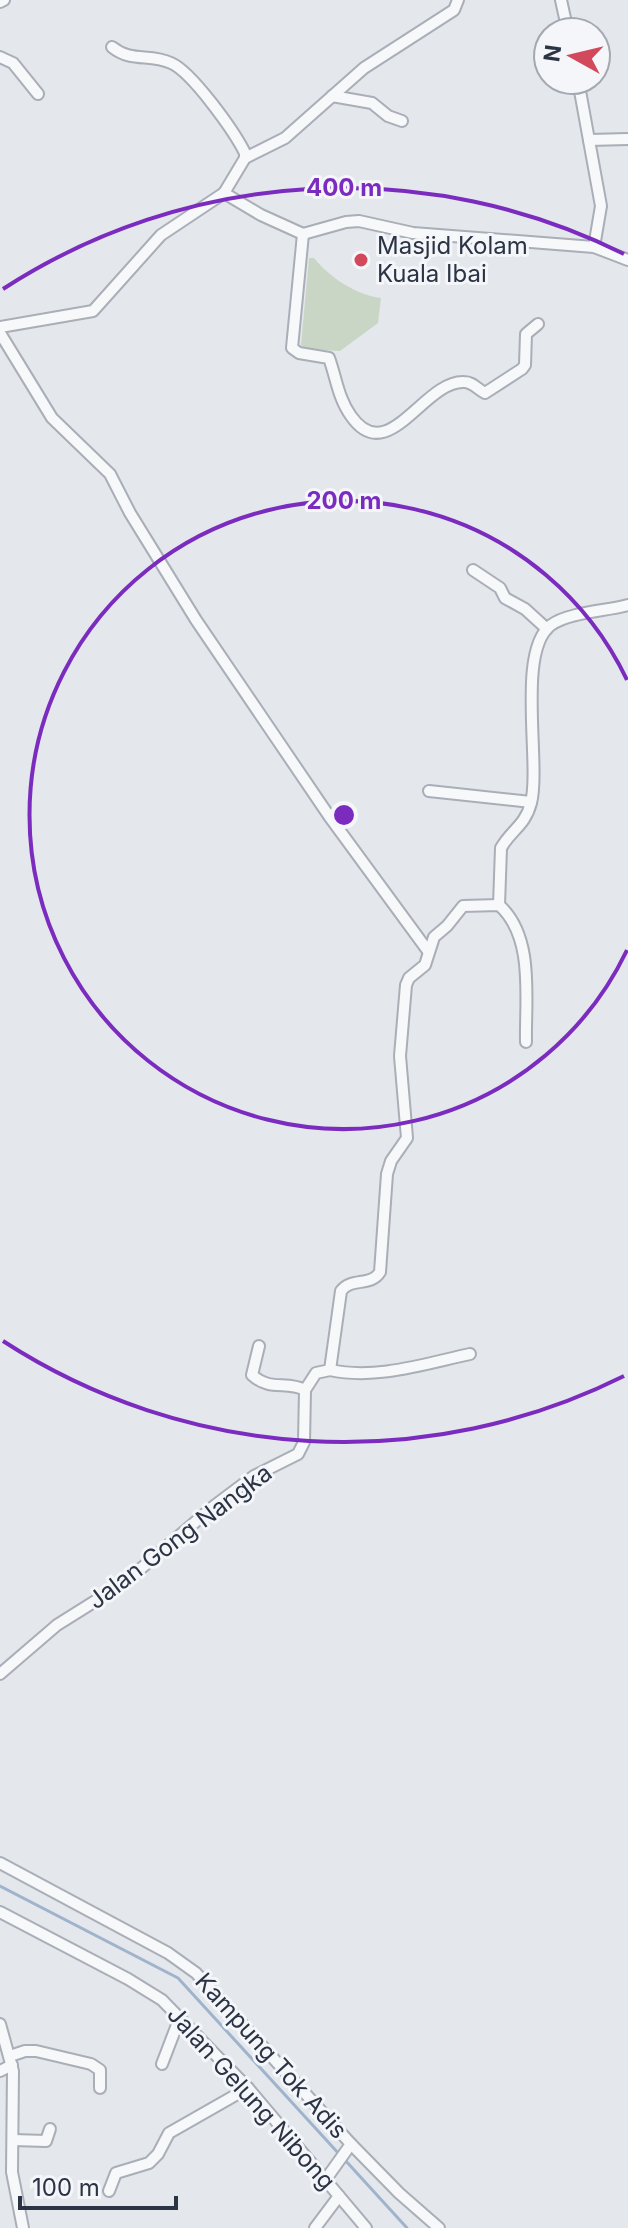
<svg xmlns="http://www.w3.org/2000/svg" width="628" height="2228" viewBox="0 0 628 2228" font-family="Inter,sans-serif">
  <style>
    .green { fill: #c9d6c5 }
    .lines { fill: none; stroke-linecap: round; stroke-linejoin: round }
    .stream { stroke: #9fb4cc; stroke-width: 3 }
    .street-casing { stroke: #a9aeb7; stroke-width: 14 }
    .street { stroke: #f7f8fa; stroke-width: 10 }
    .ring { fill: none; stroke: #7b2cbf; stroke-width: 4 }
    .poi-dot { fill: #d1495b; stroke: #f4f6f9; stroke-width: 3 }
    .labels { text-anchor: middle; stroke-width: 6; stroke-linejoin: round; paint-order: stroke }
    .poi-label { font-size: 24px; fill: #2b3445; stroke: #f4f6f9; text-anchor: start }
    .street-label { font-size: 24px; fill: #2b3445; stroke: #f4f6f9 }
    .centre { fill: #7b2cbf; stroke: #f4f6f9; stroke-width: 4 }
    .ring-label { font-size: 24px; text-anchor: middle; font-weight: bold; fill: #7b2cbf; stroke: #f4f6f9; stroke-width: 6; stroke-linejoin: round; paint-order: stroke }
  </style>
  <rect width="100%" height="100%" fill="#e4e7ec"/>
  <path class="green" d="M309,258H314C329,277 356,295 381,298L378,323L340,351L306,349L301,345Z"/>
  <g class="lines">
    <g class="stream">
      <path d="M0,1886L178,1978L340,2155"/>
      <path d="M345,2160L407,2228"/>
    </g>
    <defs>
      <g id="street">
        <path d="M561,0L568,32"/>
        <path d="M0,2L4,0"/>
        <path d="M112,47C132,63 149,53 171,63C192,72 234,131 245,153V158L224,193"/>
        <path d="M0,57L13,63L38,94"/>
        <path d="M578,80L601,206L594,247L628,260"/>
        <path d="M332,96L372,103L388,116L402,121"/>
        <path d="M589,140L628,139"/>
        <path d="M245,158L285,138L364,68L454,10L458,0"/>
        <path d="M303,234L292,348L299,353L329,358C336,377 338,398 351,416C388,469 424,380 464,382C473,382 477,389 485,393L522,369L525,365L526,334L538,324"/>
        <path d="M0,327L93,311L161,235L224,193L261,215L303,234L346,222L359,221L413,233L594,247"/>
        <path d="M0,333L52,418L110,474L130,513L196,620L329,816L428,951"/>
        <path d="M473,570L500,588L505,598L525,609L547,629"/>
        <path d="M429,791L531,802"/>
        <path d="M499,905L501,848C511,830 525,826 531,803C541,763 516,651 551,625C569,612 607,611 628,605"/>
        <path d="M259,1346L252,1375C271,1392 286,1380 305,1390"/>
        <path d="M330,1370C376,1380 424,1364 470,1354"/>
        <path d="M0,1674L57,1625L124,1583L214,1506L254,1476L298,1454L304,1442L305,1390L316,1373L330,1370L341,1291C351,1277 371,1287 380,1272L387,1174L391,1161L407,1138L400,1056L406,985L409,978L425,965L434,937L447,926L463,906L499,905C535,937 525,999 526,1042"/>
        <path d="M0,1863L168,1953L196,1973L351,2144L399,2193L439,2228"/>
        <path d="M0,1912L128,1979L162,2000L248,2088L366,2228"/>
        <path d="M0,2024L13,2071L12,2172L23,2228"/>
        <path d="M10,2056L25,2051H36L91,2064L100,2070V2088"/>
        <path d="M162,2064L180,2017"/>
        <path d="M0,2071L12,2065"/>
        <path d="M13,2140L46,2141L50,2129"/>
        <path d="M326,2179L351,2144"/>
        <path d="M109,2191L116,2173L149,2163L158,2154L169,2133L248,2088"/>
        <path d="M315,2228L339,2196"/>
      </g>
    </defs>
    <use href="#street" class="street-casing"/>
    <use href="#street" class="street"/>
  </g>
  <g class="ring">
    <path d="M627 950A314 314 0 1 1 627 680"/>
    <path d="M624 1376A627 627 0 0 1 3 1341M3 289A627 627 0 0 1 624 254"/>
  </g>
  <circle class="poi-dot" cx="361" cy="260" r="8"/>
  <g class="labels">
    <g class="poi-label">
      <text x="377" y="254">Masjid Kolam<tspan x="377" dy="28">Kuala Ibai</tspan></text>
    </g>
    <g class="street-label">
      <text transform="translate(180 1537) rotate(-37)" y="8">Jalan Gong Nangka</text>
      <text transform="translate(271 2056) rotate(48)" y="8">Kampung Tok Adis</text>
      <text transform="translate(251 2098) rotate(48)" y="8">Jalan Gelung Nibong</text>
    </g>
  </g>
  <circle cx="344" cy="815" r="12" class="centre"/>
  <g class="ring-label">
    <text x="344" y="196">400 m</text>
    <text x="344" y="509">200 m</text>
  </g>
  <g transform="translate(572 56) rotate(278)"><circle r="38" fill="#f4f6f9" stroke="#a4a8b1" stroke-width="2"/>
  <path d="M0-6L14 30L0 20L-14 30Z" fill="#d1495b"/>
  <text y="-12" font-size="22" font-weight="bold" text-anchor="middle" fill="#2b3445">N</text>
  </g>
  <path d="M20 2196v12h156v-12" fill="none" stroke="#2b3445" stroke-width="4"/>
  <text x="32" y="2196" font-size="24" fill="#2b3445" stroke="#f4f6f9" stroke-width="6" paint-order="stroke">100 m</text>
</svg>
